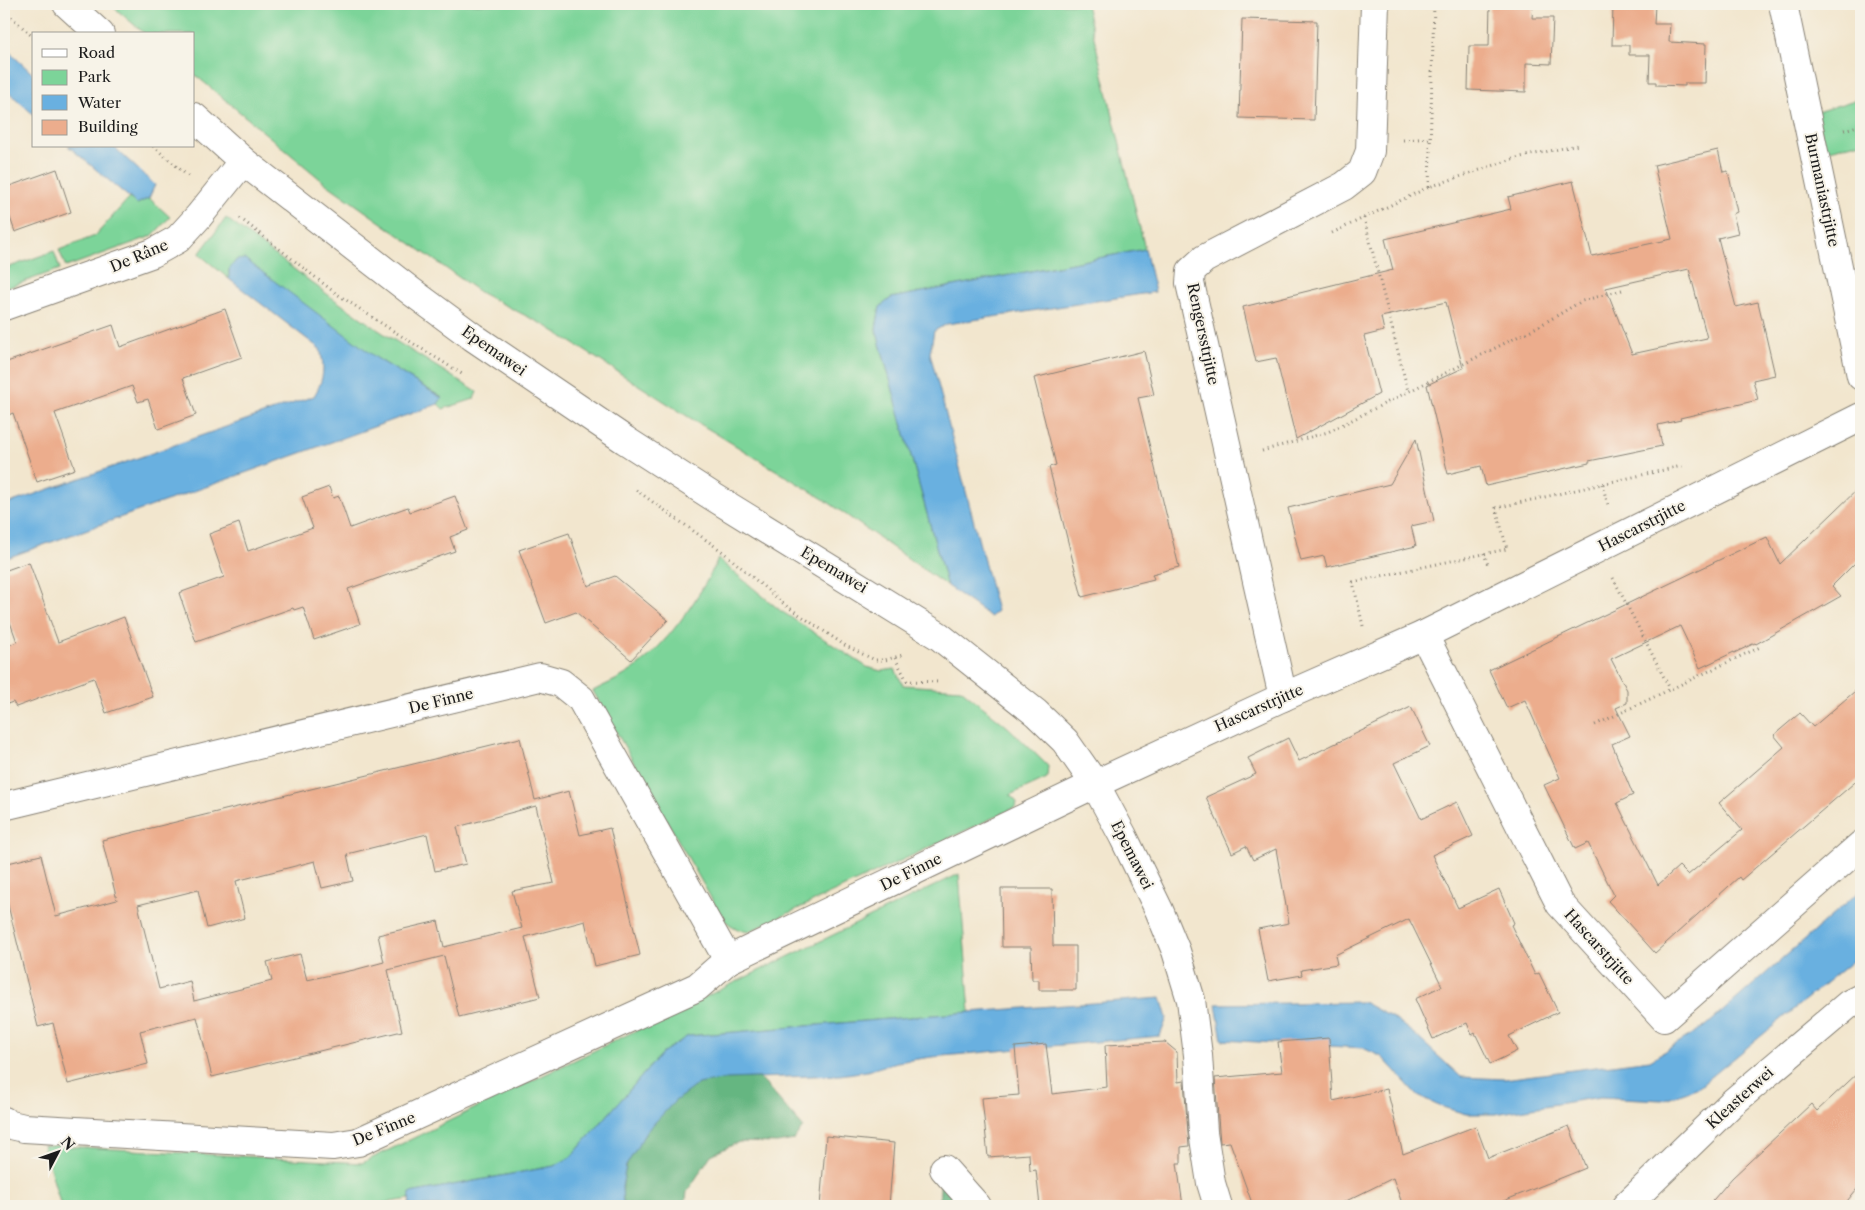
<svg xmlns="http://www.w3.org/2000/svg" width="1865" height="1210" viewBox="0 0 1865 1210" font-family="'Libre Caslon Text',serif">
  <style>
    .green { fill: #7cd499; stroke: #4c785a }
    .forest { fill: #65b681; stroke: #40694e }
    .water { fill: #69b0e0; stroke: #42667e }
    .building { fill: #ecad8d; fill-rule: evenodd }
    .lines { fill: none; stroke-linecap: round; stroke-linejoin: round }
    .minor-casing { stroke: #878175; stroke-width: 30 }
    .tertiary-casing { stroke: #878175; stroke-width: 30 }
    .path { stroke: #878175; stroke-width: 3; stroke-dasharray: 1 4; stroke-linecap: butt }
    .minor { stroke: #fff; stroke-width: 28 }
    .tertiary { stroke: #fff; stroke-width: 28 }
    .labels { text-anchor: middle; stroke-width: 4; stroke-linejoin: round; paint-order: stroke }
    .street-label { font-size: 15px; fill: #1c1c1c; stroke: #f7f3e8 }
  </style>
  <rect width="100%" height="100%" fill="#f7f3e8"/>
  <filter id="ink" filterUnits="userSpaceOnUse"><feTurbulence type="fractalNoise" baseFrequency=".02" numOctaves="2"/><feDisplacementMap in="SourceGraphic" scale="10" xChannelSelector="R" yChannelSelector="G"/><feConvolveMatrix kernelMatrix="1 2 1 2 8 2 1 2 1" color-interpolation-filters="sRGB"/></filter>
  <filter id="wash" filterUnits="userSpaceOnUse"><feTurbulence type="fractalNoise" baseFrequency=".0096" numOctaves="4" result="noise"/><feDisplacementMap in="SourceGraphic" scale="20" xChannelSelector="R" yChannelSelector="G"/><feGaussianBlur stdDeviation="1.12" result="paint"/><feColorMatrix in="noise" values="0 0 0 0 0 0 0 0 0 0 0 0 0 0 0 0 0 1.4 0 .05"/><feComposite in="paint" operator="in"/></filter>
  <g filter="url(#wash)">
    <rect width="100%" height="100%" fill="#f2e6ce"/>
    <g class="green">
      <path d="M110,4H1086L1145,249L891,298L880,307L876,329L947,586L825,500L687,416L546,326L481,293L325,183L194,74V34H145Z"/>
      <path d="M1861,98V142L1825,151L1817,112Z"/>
      <path d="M129,198L137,204L149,198L170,217L152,236L66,267L59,250L95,236Z"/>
      <path d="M226,218L331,297L383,333L477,392L474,399L443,409L438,404L441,397L229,269V279L199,254Z"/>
      <path d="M54,251L60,269L4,289V269Z"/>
      <path d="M718,559L781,611L867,667L881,671L895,669L903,685L961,689L1009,728L1048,766L1047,778L1010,795L1017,802L1016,807L748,932C737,930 731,926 723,919L593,691C604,685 617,680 628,673C664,649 700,598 718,559Z"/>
      <path d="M959,874L970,1012L688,1036L662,1053L571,1157L554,1166L411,1193L410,1199L365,1206H61L43,1145L362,1163Z"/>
    </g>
    <g class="forest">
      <path d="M760,1078L803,1127L794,1140L777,1143L739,1142L711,1155L687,1192L685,1206H623C622,1193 622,1181 626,1168C632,1144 676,1093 698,1084C717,1077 740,1078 760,1078Z"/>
      <path d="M941,1172L975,1206H939Z"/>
    </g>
    <g class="water">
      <path d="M4,47L34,75V115L4,88Z"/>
      <path d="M68,146H113L155,185L149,198L137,204Z"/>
      <path d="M1145,249L1155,292L947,324L934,331L930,353L997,611L991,617L947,586L876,329L880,307L891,298Z"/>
      <path d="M245,259L378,359L442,398L438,404L4,559V505L314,396C324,379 325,369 320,349L229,279V270L236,260Z"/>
      <path d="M1861,890V954L1699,1087L1662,1100L1600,1097L1495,1114H1466L1439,1106L1418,1096L1382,1057L1363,1048L1222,1040L1216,1004L1363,1002L1393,1018L1413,1033L1461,1077L1504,1079L1650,1060L1707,1025Z"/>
      <path d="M1161,998L1167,1018L1160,1036L932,1057L897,1062L867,1071L840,1075L727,1079L698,1084L675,1101L646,1132L626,1166L622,1187L623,1206H409L410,1193L554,1166L571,1157L662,1053L688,1036L970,1012Z"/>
    </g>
    <g id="blocks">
      <g class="building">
        <path d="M1490,4H1533L1532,18H1553L1551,64L1526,63V92L1468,90L1469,46H1489Z"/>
        <path d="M1613,4H1655L1654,24H1670L1669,42L1706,44L1705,83H1685V86L1656,85V82H1649L1650,55H1629V45H1612Z"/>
        <path d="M1242,19L1317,21L1314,120L1239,118Z"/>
        <path d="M1718,150L1723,172L1728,171L1737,212L1733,214L1738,233L1718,238L1736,307L1758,302L1775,375L1753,380L1758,400L1680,418L1681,420L1658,425L1662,446L1589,461V463L1486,486L1481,466L1448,474L1427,385L1463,368L1446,302L1381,317L1384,331L1364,336L1379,394L1296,439L1276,358L1256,362L1243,307L1393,270L1385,239L1511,209L1508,197L1573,181L1592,256L1672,239L1654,165ZM1689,269L1707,338L1632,354L1606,288Z"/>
        <path d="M57,169L71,212L15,232L4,200V188Z"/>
        <path d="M225,309L242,357L183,378L196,415L158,429L148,399L138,402L132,386L55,413L75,469L37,482L13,413L4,417V363L113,325L120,347Z"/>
        <path d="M1144,351L1154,395L1138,398L1179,567L1152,574L1154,579L1082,597L1049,467L1056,465L1034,378Z"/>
        <path d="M1416,439L1434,521L1411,526L1416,546L1327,567L1324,556L1301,561L1288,508L1390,484Z"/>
        <path d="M1861,486V557L1832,586L1841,596L1756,644L1755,643L1734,653V652L1700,668L1680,626L1611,659L1627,690V703L1616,708L1630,736L1612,744L1633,795L1617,803L1658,885L1679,866L1688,875L1742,830L1719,803L1784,747L1774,735L1800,713L1813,727L1861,686V777L1741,880L1739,877L1655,953L1608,901L1614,895L1588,843L1575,849L1544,785L1560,778L1525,700L1507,708L1489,670L1767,537L1780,564Z"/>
        <path d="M329,487L333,498L339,496L350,528L408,507L410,512L455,496L468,530L450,537L455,551L348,589L360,624L314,640L303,607L294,610L293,608L196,642L179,593L224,577L209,534L239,523L248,551L313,528L302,497Z"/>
        <path d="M569,533L588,586L615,576L668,620L631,660L576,612L546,623L519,550Z"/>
        <path d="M29,562L58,642L124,617L153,697L106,713L94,678L16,707L13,702L4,705V647L17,642L4,605V571Z"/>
        <path d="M1411,707L1430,746L1394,763L1421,819L1457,802L1473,836L1432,855L1458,908L1499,889L1514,923L1511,925L1535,975L1539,973L1558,1012L1509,1036L1517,1051L1490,1064L1475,1033L1472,1035L1467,1023L1433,1039L1415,999L1442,986L1409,919L1335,955L1337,964L1301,970L1302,975L1268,981L1258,929L1289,923L1276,849L1253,860L1246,846L1232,853L1206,797L1256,774L1248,758L1288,738L1299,761Z"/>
        <path d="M520,738L535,800L569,791L580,835L610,828L640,955L595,966L585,921L525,937L540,997L459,1017L444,956L388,970L402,1031L212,1077L197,1017L140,1031L148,1064L68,1084L53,1023L38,1027L4,889V864L41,855L56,916L117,900L102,840ZM536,806L554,883L512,891L522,928L444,947L438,921L378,935L384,962L354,970L307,980L300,954L267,962L272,981L194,1001L190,981L159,989L138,905L198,890L207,928L245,918L236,881L315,861L322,888L353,881L347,854L427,834L435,871L466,864L457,827Z"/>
        <path d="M1001,889H1052L1053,946H1076V990H1039V980H1032L1031,947H1002Z"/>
        <path d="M1329,1038L1333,1101L1387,1089L1403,1154L1476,1126L1488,1158L1569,1126L1586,1168L1491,1206H1403L1393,1178L1336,1206H1253L1230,1142L1220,1143L1215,1078L1282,1072L1278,1042Z"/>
        <path d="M1165,1042L1177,1052L1178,1082L1184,1081L1189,1146L1181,1147V1163H1177L1183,1206H1040L1036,1170L1030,1171L1029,1154L988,1157L982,1098L1019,1095L1015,1047L1046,1044L1052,1094L1107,1087L1105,1045Z"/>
        <path d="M1861,1070V1184L1843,1206H1708L1732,1178L1811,1104L1817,1111Z"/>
        <path d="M826,1136L894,1143L889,1206H820Z"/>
      </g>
    </g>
  </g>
  <g filter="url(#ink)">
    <use href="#blocks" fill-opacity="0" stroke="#878175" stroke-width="1"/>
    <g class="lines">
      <defs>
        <g id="minor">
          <path d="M1783,4L1861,376"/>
          <path d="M4,306L153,253L178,239L199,216L243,161"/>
          <path d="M1424,635L1560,904L1664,1018L1861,845"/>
          <path d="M1283,697L1190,283L1191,271L1204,259L1344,186L1362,172L1370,151L1375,4"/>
          <path d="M4,806L540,677L561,683L581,699L728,960"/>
          <path d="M4,1121L7,1124L24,1128L333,1146L358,1142L697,987L728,960L1095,784L1283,697L1424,635L1861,417"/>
          <path d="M944,1169L977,1206"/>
        </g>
        <g id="tertiary">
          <path d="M67,4L100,34"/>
          <path d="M194,117L243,161L412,292L473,337L625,440L712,496L939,636L1036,713L1065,741L1095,784L1123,836L1159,910L1176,951L1191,1000L1198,1055L1203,1132L1211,1183L1218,1206"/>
          <path d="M1626,1206L1731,1104L1849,1004L1861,998"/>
        </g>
      </defs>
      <use href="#minor" class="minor-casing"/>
      <use href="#tertiary" class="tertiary-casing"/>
      <g class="path">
        <path d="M4,10L34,38"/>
        <path d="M1844,130L1861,125"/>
        <path d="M1403,140L1430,138"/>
        <path d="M153,146L189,177"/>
        <path d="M1429,187L1434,4"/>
        <path d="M240,218L334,292L387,327L462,374"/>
        <path d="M1364,218L1408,391"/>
        <path d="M1332,233L1429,187L1516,158L1578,145"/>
        <path d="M1262,451L1328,432L1539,326L1582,301L1622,290"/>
        <path d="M1602,484L1608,505"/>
        <path d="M636,490L723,552L785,605L846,646L875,660H885L903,655"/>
        <path d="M1484,553L1488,565"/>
        <path d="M1613,578L1670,689"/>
        <path d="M1363,626L1353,582L1507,549L1496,508L1686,465"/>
        <path d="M895,658L907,681L941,682"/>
        <path d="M1595,725L1762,646"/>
      </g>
      <use href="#minor" class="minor"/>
      <use href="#tertiary" class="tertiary"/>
    </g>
  </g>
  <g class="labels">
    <g class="street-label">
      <text transform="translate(1822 190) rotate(78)" y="5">Burmaniastrjitte</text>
      <text transform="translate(139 256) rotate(-23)" y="5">De Râne</text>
      <text transform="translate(1203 334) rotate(78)" y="5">Rengersstrjitte</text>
      <text transform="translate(494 351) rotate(35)" y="5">Epemawei</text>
      <text transform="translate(1642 526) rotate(-27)" y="5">Hascarstrjitte</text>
      <text transform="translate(834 570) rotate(31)" y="5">Epemawei</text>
      <text transform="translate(441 701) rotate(-14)" y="5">De Finne</text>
      <text transform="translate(1259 708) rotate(-24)" y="5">Hascarstrjitte</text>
      <text transform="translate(1132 855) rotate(63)" y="5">Epemawei</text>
      <text transform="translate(911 872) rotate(-26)" y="5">De Finne</text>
      <text transform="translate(1599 947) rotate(48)" y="5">Hascarstrjitte</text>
      <text transform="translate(1740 1098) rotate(-42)" y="5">Kleasterwei</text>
      <text transform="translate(384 1129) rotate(-22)" y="5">De Finne</text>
    </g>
  </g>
  <rect width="1865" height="1210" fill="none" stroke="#f7f3e8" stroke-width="20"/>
  <rect x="32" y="32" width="162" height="115" fill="#f7f3e8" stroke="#9f9d96"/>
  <rect x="42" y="49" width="25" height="8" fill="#ffffff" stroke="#9f9d96"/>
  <text x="78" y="58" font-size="15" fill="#1c1c1c">Road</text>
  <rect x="42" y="70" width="25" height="15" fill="#7cd499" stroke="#9f9d96"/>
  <text x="78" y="82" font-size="15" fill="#1c1c1c">Park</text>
  <rect x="42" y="95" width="25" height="15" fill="#69b0e0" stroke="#9f9d96"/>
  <text x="78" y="108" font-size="15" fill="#1c1c1c">Water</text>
  <rect x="42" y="120" width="25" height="15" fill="#ecad8d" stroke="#9f9d96"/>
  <text x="78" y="132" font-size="15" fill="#1c1c1c">Building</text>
  <g transform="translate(58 1152) rotate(49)" stroke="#f7f3e8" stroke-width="4" paint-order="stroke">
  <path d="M0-4L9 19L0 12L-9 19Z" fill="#1c1c1c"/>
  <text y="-8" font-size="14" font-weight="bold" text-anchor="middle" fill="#1c1c1c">N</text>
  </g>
</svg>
